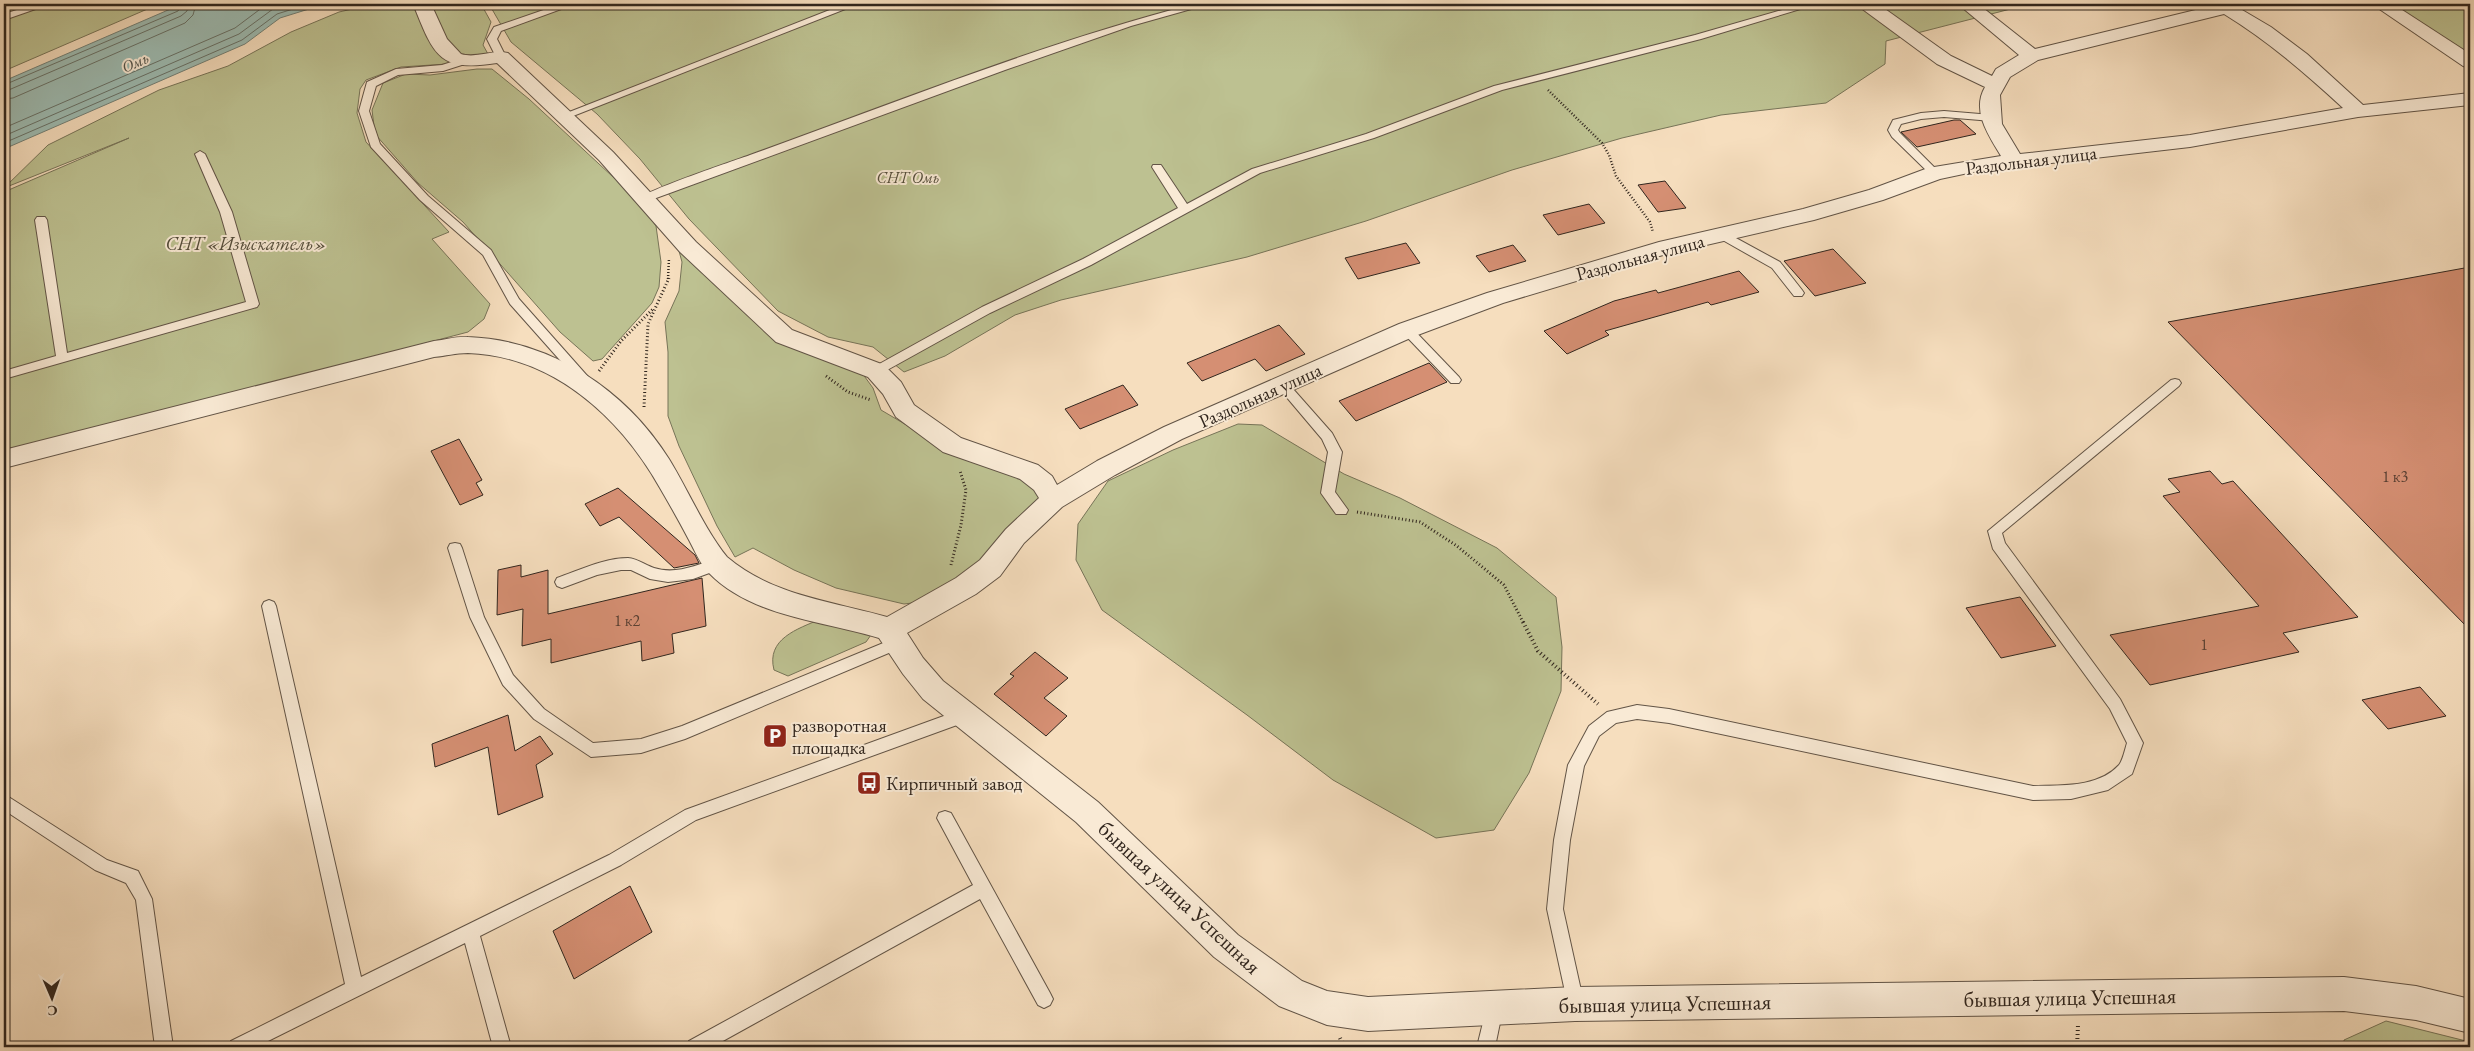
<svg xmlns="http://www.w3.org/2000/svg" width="2474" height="1051" viewBox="0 0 2474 1051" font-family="'EB Garamond',serif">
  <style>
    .green { fill: #bdc191; stroke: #777458 }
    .water { fill: #9dbcb3; stroke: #728077 }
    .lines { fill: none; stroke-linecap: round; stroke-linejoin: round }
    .shore { stroke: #677168; stroke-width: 1 }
    .building { fill: #d58f73; stroke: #31261e }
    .lane-casing { stroke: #625446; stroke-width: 2 }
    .street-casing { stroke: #625446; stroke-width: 2 }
    .path-far2 { stroke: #31261e; stroke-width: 2.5; stroke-dasharray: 1 2; stroke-linecap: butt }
    .path-far1 { stroke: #31261e; stroke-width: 3; stroke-dasharray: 1 2.5; stroke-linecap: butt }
    .path { stroke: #31261e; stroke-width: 4; stroke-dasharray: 1 3; stroke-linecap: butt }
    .lane { fill: #f9ead5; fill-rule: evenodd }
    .street { fill: #f9ead5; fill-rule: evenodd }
    .labels { text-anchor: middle; stroke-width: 4; stroke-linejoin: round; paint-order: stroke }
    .far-water-label { font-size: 16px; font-style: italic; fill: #51534b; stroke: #f9ead5 }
    .far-park-label { font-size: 16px; font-style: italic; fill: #544d3b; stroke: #f9ead5 }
    .number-label { font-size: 16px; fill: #5a4033 }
    .street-label { font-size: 19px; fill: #31261e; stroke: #f9ead5 }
    .park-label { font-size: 19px; font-style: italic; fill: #544d3b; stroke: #f9ead5 }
    .poi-label { font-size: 19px; fill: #31261e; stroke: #f9ead5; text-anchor: start }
    .near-street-label { font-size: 22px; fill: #31261e; stroke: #f9ead5 }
  </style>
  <rect width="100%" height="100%" fill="#f6debe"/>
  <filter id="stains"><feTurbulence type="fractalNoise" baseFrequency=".004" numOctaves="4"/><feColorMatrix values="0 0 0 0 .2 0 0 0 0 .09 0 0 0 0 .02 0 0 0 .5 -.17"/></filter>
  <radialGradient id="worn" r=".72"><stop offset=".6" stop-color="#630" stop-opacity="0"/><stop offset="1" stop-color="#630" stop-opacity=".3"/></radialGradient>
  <g class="green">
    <path d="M4,4H159L4,71Z"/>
    <path d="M438,4H481L491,22L483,45L488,54L447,64L401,67L366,80L360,89L357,113L366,142L449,232L432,239L490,304L484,319L468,332L4,454V192L129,138L4,188L48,145L159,90L228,66L291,32L339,12L370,5H396L415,8Z"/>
    <path d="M489,4H2030L1886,41L1885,64L1826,103L1721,115L1622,138L1512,170L1366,221L1247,257L1061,300L1015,315L945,356L904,372L873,347L828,337L778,311L689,219L640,159L597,114L511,42Z"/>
    <path d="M2391,4H2470V54Z"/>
    <path d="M477,69H492L529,99L640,202L656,226L661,262L659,287L652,303L602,359L593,361L560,332L463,222L418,183L375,134L372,110L383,83L406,74L430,75Z"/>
    <path d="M676,240L778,339L862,373L873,388L881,410L937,443L1015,474L1040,491L1041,502L977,571L920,602L904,604L836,588L794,570L753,548L735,557L717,526L679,446L668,416V352L665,322L679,291L682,262Z"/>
    <path d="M1238,424L1262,425L1344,474L1400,498L1497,548L1556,597L1562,647L1561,691L1529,773L1494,830L1436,838L1333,780L1247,715L1102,610L1076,560L1078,524L1108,481L1173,450Z"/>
    <path d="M821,619L873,632L866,642L788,676L774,670C766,639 797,629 821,619Z"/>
    <path d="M2386,1021L2470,1042V1047H2344V1040Z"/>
  </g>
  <path class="water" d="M182,4H325L280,18L245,44L4,149V81Z"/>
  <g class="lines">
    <g class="shore">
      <path d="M4,85L178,11L182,4"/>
      <path d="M4,92L181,16L187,11L188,4"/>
      <path d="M4,99L13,98L185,23L193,15L196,4"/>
      <path d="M4,128L235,28L267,4"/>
      <path d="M4,136L239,34L273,9L288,4"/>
      <path d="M4,143L242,40L277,14L309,4"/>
    </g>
  </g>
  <g class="building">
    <path d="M1954,120H1960L1976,134L1917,147L1901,132Z"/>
    <path d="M1665,181L1686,208L1658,212L1638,185Z"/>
    <path d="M1589,204L1605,223L1558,235L1543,215Z"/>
    <path d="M1406,243L1420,263L1358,279L1345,258Z"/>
    <path d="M1513,245L1526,261L1489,272L1476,256Z"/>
    <path d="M1833,249L1866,283L1815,296L1784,261Z"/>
    <path d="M2470,267V630L2168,322Z"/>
    <path d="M1739,271L1759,292L1711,305L1708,302L1605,331L1609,335L1567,354L1544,331L1614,301L1656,290L1658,293Z"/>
    <path d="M1279,325L1305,354L1266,371L1255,359L1202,381L1187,363Z"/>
    <path d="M1429,363L1447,382L1356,421L1339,401Z"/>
    <path d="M1123,385L1138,405L1080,429L1065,409Z"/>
    <path d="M459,439L482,480L476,483L483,495L460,505L431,451Z"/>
    <path d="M2210,471L2222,484L2233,481L2358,617L2283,633L2299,652L2150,685L2110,635L2259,606L2163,496L2180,492L2168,479Z"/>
    <path d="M618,488L695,555L699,563L674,568L619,517L600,526L585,504Z"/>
    <path d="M521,565V577L548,570V614L702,578L706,626L672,634L674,653L642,661L641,641L551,663V639L522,646L523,609L497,615L498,570Z"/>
    <path d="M2020,597L2056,646L2001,658L1966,608Z"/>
    <path d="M1035,652L1068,678L1044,698L1067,716L1046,736L994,694L1014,676L1010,674Z"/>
    <path d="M2420,687L2446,716L2388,729L2362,700Z"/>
    <path d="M508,715L515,751L540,736L553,754L536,765L543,797L498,815L488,747L435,767L432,744Z"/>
    <path d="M630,886L652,932L574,979L553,931Z"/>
  </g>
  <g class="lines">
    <defs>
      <g id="lane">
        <path d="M36,4H50L4,20V14Z"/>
        <path d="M561,4H575L501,31L497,39L506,57L497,59L487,39L494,27Z"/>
        <path d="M845,4H858L568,118L564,119L559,116Z"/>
        <path d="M1194,4H1209L1131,26L1005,70L648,201L644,202L638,199C647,190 733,161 750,155C897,102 1043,43 1194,4Z"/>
        <path d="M1803,4H1817L1701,39L1502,90L1374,138L1260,173L1091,265L990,313L880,374H872L870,371L872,368L982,307L1083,259L1178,208L1152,167L1153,165H1161L1187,204L1252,169L1366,134L1494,86L1695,35Z"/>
        <path d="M464,58L468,59V63L443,71L398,75L376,86L369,111L380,144L428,196L491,250L519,299L590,379L592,382L590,385H582L510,304L483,255L420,200L371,147L359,111L367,82L396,69L442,65Z"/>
        <path d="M1944,111L1992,115L1997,118L1992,121L1944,117L1921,119L1901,124L1898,130L1900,133L1940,173L1935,176L1931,175L1892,137L1888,130L1893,120L1921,113Z"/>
        <path d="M200,151L205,154L232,212L259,304L257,307L4,379V371L56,356L35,220L37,217H45L47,220L67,353L246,302L220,212L195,154Z"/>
        <path d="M1723,231L1780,262L1802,290L1804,293L1802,296H1794L1772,268L1719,238V232Z"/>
        <path d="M1407,326L1411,327L1459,377L1461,380L1459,383H1451L1403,333L1401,330Z"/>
        <path d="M2175,379L2179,380L2181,383L2179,386L2002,533L2005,543L2120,699L2143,743L2132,774L2108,790L2071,799L2033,800L1669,723L1637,719L1616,723L1599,736L1584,766L1570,840L1563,909L1584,1004L1581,1010L1575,1013L1569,1010L1547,909L1554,840L1568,765L1589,726L1607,712L1637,705L1669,709L2033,786C2061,785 2098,788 2119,765C2123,760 2125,749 2127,743L2110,709L1993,549L1988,531L2171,380Z"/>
        <path d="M1282,380L1286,381L1332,433L1342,452L1335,492L1348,510L1346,514H1336L1321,493L1328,452L1322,439L1278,387L1276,384Z"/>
        <path d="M455,543L460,544L462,548L484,617L513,675L544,709L593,743L641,739L682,726L893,639L898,637L903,639L905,643L903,647L685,739L641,753L591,757L534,719L503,685L470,617L448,548L450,544Z"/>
        <path d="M718,558L723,560L725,564L723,568L693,579L668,582L650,579L631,570H621L597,575L562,588L557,586L555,582L557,578C580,570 604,558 628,558C638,559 645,565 654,568C676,575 697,565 718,558Z"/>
        <path d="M269,600L274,602L276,606L361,977L609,855L685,810L963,709L968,711L971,716L968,721L696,820L621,865L480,936L511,1047H493L465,943L256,1047H228L231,1041L345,984L262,606L264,602Z"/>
        <path d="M4,794L107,860L138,871L152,899L173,1047H155L136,900L126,883L95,870L4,810Z"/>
        <path d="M945,811L951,813L1050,993L1053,999L1050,1005L1044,1008L1038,1005L980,899L712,1047H686L689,1041L973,885L937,818L939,813Z"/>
        <path d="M1494,999L1500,1002L1503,1008L1495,1047H1477L1488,1002Z"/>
      </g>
      <g id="street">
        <path d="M415,4H431L447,39L461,54C477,59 492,49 508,53L613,152L696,242L792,330L884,365L901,382L914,405L961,438L1038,465L1052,476L1057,485L1097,461L1164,427L1399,324L1487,293L1659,242L1803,209L1869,190L1928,168L2001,156C1989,136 1971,111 1985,87L1937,64L1861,8L1858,4H1878L1951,56L1992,76L1996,69L2019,55L1958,4H1978L2035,49L2212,6L2211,4H2232L2271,27L2307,54L2363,105L2470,93V105L2358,117L2190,147L1973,172L1940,179L1883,200L1814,220L1663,255L1503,303L1415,336L1182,439L1115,475L1062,507L1024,543L1000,576L976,594L907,633L923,658L943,681L1098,802L1238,935L1302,981L1327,991L1368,997L1575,987L2344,977L2416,986L2470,999V1033L2416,1020L2344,1011L1575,1021L1368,1031L1327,1025L1279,1006L1214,957L1076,822L923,699L903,674L879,638C823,621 752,617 709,573C700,564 695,551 689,540C680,523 670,505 660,488C620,417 553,356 468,353C456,353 445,356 434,357L4,468V450L434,341C445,340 457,336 468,337C551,340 626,390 669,459C688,490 705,530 727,557C773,596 831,601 887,617L956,578L980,560L1006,529L1039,498L1034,490L1020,479L943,452L896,417L883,394L868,377L776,342L680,252L599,160L497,63C439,72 434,56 414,6ZM2224,14C2268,41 2305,73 2343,108L2190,135L2020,154L2002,124L2000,95L2010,77L2038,60Z"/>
        <path d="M2372,4H2393L2470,54V68L2463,66Z"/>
      </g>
    </defs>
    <use href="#lane" class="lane-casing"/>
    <use href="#street" class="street-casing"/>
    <g class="path-far2">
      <path d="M1548,90L1602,143L1609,155L1616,176L1650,222L1653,232"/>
      <path d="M668,279L669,258"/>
    </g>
    <g class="path-far1">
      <path d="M599,371L621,341L654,308"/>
      <path d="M826,376L848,392L871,400"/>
      <path d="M644,407L648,324L669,278"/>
      <path d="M1357,512L1420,522L1457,546L1504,585L1524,624"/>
      <path d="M951,565L961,525L966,490L960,471"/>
    </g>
    <g class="path">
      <path d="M1523,622L1538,651L1598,704"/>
      <path d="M1340,1038L1344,1047"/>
      <path d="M2077,1047L2078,1025"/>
    </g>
    <use href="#lane" class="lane"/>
    <use href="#street" class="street"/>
  </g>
  <defs>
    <symbol id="parking-square" viewBox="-11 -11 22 22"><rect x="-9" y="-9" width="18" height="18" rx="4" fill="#8f2418" stroke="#f9ead5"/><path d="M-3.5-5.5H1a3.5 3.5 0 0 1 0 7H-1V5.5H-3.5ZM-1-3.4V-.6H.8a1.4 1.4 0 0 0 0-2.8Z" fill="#fff"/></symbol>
    <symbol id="bus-square" viewBox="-11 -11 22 22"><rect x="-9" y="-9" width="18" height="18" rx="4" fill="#8f2418" stroke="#f9ead5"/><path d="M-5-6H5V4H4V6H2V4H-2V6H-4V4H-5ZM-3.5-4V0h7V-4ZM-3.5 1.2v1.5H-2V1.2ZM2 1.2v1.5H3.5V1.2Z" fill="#fff"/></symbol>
  </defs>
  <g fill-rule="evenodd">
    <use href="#parking-square" x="761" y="722" width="28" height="28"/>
    <use href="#bus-square" x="855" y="769" width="28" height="28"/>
  </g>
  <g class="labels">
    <g class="far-water-label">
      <text transform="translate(135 62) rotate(-24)" y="6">Омь</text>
    </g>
    <g class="far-park-label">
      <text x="908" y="183">СНТ Омь</text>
    </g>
    <g class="number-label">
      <text x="2395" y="482">1 к3</text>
      <text x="627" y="626">1 к2</text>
      <text x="2204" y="650">1</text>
    </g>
    <g class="street-label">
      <text transform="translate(2031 160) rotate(-7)" y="7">Раздольная улица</text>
      <text transform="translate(1640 257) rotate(-15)" y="7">Раздольная улица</text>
      <text transform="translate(1260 395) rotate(-24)" y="7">Раздольная улица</text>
    </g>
    <g class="park-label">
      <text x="246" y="250">СНТ «Изыскатель»</text>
    </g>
    <g class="poi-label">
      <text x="792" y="732">разворотная<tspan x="792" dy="22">площадка</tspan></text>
      <text x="886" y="790">Кирпичный завод</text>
    </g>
    <g class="near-street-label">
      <text transform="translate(1180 897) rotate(43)" y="8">бывшая улица Успешная</text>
      <text transform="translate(2070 997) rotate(-1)" y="8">бывшая улица Успешная</text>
      <text transform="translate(1665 1003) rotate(-1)" y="8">бывшая улица Успешная</text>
    </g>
  </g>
  <rect width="2474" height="1051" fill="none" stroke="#f6debe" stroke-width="20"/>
  <rect x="5" y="5" width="2464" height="1041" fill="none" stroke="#31261e" stroke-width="2.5"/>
  <rect x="10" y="10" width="2454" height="1031" fill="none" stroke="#31261e"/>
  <g transform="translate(52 998) rotate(178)" stroke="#f9ead5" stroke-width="4" paint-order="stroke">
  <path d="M0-4L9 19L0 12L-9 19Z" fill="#31261e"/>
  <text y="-8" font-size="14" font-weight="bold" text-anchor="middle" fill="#31261e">С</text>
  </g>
  <rect width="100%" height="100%" filter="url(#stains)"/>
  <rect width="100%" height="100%" fill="url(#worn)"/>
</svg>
